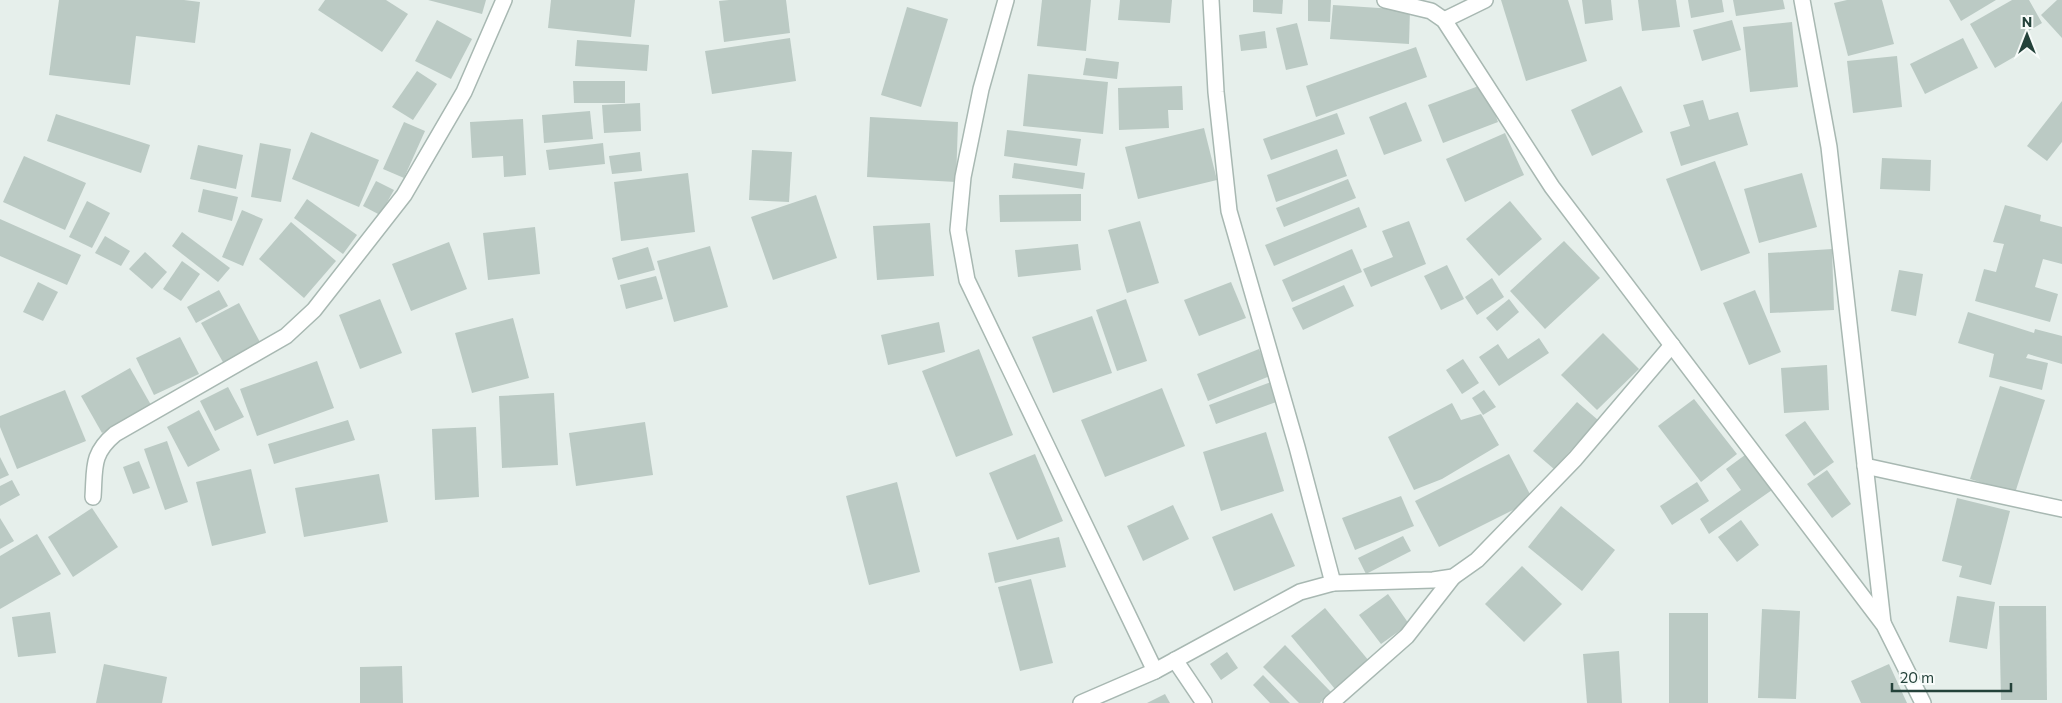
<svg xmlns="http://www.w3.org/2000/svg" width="2062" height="703" viewBox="0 0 2062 703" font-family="Commissioner,sans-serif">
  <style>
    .building { fill: #bbcac4 }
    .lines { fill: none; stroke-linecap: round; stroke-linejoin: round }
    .street-casing { stroke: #a8b8b2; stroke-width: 18 }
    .street { stroke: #fff; stroke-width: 15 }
  </style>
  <rect width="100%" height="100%" fill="#e6efeb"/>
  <g class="building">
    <path d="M59,0H184L200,2L195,43L136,36L130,85L49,75Z"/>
    <path d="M325,0H386L408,14L382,52L318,10Z"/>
    <path d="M428,0H486L482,14Z"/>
    <path d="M551,0H635L631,37L548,28Z"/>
    <path d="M729,0H786L790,33L724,42L719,1Z"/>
    <path d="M1042,0H1091L1086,51L1037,46Z"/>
    <path d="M1120,0H1172L1170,23L1118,20Z"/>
    <path d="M1253,0H1283L1282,14L1253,12Z"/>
    <path d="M1308,0H1331L1330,22L1308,21Z"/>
    <path d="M1501,0H1568L1587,61L1526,81Z"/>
    <path d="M1582,0H1611L1613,20L1585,24Z"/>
    <path d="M1638,0H1676L1680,27L1642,31Z"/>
    <path d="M1688,0H1722L1724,12L1691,18Z"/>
    <path d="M1733,0H1783L1785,9L1736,16Z"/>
    <path d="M1847,0H1882L1894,44L1848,56L1834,3Z"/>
    <path d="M1949,0H1996L1961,21Z"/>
    <path d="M2012,0H2029L2042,23L2025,33L2033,46L1995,68L1970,24Z"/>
    <path d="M2057,0H2062V38L2041,15Z"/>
    <path d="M1333,5L1410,10L1409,44L1330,39Z"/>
    <path d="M907,7L948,19L921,107L881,95Z"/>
    <path d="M437,20L472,39L451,79L415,61Z"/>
    <path d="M1732,20L1741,50L1702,61L1693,30Z"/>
    <path d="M1792,22L1798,87L1750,92L1743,27Z"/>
    <path d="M1297,23L1308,65L1286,70L1276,28Z"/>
    <path d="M1265,31L1267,48L1241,51L1239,35Z"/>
    <path d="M790,38L796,81L712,94L705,51Z"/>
    <path d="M1963,38L1978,68L1925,94L1910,64Z"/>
    <path d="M577,40L649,45L647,71L575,66Z"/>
    <path d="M1416,47L1427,77L1316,117L1306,86Z"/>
    <path d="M1897,56L1902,107L1853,113L1847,61Z"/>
    <path d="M1086,58L1119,62L1117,79L1083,75Z"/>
    <path d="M417,71L437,84L413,120L392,107Z"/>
    <path d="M1028,74L1108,82L1103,134L1023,126Z"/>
    <path d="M573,81H625V103H574Z"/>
    <path d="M1484,84L1498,122L1443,143L1428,105Z"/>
    <path d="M1182,86L1183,110H1168L1169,128L1119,130L1118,88Z"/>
    <path d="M1621,86L1643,132L1592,156L1571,110Z"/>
    <path d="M1703,100L1709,120L1738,112L1748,145L1681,166L1670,132L1690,126L1683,105Z"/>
    <path d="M2062,101V142L2047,161L2027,146Z"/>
    <path d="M1406,102L1422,141L1384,155L1369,117Z"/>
    <path d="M640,103L641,131L604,133L602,105Z"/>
    <path d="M590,111L593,139L544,143L542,115Z"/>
    <path d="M1337,113L1345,134L1271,160L1263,139Z"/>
    <path d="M56,114L150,145L141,173L47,141Z"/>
    <path d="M870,117L958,122L956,182L867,177Z"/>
    <path d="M523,119L526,175L504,177L503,156L472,158L470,122Z"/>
    <path d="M404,122L425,131L404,178L383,169Z"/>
    <path d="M1204,128L1217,180L1138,199L1125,147Z"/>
    <path d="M1007,130L1081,139L1077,166L1004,156Z"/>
    <path d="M311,132L379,160L359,207L292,179Z"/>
    <path d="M1505,133L1524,175L1465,202L1446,159Z"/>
    <path d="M260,143L291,149L281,202L251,197Z"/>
    <path d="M603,143L605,164L549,170L546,150Z"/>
    <path d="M198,145L243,155L236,189L190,179Z"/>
    <path d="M1337,149L1347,176L1276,202L1267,175Z"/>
    <path d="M752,150L792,152L789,202L749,200Z"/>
    <path d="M640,152L642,171L612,174L609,156Z"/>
    <path d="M24,156L86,183L65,230L3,202Z"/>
    <path d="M1882,158L1931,160L1930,191L1880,189Z"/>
    <path d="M1715,161L1750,253L1701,271L1666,179Z"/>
    <path d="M1014,163L1085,173L1083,189L1012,178Z"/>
    <path d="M688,173L695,232L621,241L614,182Z"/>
    <path d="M1802,173L1817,227L1759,243L1744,189Z"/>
    <path d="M1348,179L1356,198L1284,227L1276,208Z"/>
    <path d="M376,181L394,190L380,215L363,206Z"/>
    <path d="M203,189L238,197L232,221L198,212Z"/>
    <path d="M1081,194V221L1000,222L999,195Z"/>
    <path d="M816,195L837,258L773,280L751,217Z"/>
    <path d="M307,199L357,235L343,254L294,218Z"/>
    <path d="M87,201L110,213L92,248L69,237Z"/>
    <path d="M1510,201L1542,239L1499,276L1466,239Z"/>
    <path d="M2005,205L2041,215L2040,221L2062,227V264L2043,259L2035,287L2058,294L2050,322L1975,301L1984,269L1996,272L2004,244L1993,242Z"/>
    <path d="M1359,207L1367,227L1274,266L1265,245Z"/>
    <path d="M242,210L263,219L243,266L222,257Z"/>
    <path d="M0,219L81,255L67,285L0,256Z"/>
    <path d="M1140,221L1159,283L1127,293L1108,230Z"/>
    <path d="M1409,221L1426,264L1371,287L1363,269L1393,257L1382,231Z"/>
    <path d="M291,222L336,261L304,298L259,259Z"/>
    <path d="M930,223L934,276L877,280L873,226Z"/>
    <path d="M535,227L540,274L488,280L483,233Z"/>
    <path d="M182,232L230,268L218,282L172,246Z"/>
    <path d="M105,236L130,251L121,266L95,253Z"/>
    <path d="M1564,241L1600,278L1545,329L1510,291Z"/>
    <path d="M449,242L467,289L411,311L392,264Z"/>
    <path d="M1078,244L1081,270L1018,277L1015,250Z"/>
    <path d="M710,246L728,307L674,322L657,261Z"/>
    <path d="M648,247L655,270L618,280L612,258Z"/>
    <path d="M1352,249L1362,272L1292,302L1282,280Z"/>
    <path d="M1832,249L1834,310L1770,313L1768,253Z"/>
    <path d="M145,252L167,272L152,289L129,269Z"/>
    <path d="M182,261L200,274L181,301L163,289Z"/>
    <path d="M1447,265L1464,299L1441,310L1424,276Z"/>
    <path d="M1899,270L1923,274L1916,316L1891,311Z"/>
    <path d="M656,276L663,299L626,309L620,285Z"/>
    <path d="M1492,278L1504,297L1477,315L1465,297Z"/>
    <path d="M38,282L58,292L43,321L23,312Z"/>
    <path d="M1231,282L1246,318L1199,336L1184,300Z"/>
    <path d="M1344,285L1354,306L1303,330L1292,308Z"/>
    <path d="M219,290L228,306L196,323L187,307Z"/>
    <path d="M1755,290L1781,352L1749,365L1723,303Z"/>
    <path d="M380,299L402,353L360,369L339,315Z"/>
    <path d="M1126,299L1147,361L1117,371L1096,310Z"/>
    <path d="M1509,299L1519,312L1497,331L1486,318Z"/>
    <path d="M239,303L261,344L224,364L201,323Z"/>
    <path d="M1968,312L2034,333L2035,329L2062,336V364L2028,354L2026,358L2048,363L2042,390L1989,377L1994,354L1958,343Z"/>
    <path d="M1092,316L1112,373L1053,393L1032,337Z"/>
    <path d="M513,318L529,378L472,393L455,333Z"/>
    <path d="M939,322L945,352L888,365L881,335Z"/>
    <path d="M1603,333L1639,369L1597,410L1561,375Z"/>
    <path d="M180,337L199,374L154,395L136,358Z"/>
    <path d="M1539,338L1549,353L1499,386L1479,357L1498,344L1508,359Z"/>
    <path d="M979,349L1013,435L956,457L922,371Z"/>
    <path d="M1259,349L1270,376L1208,401L1197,374Z"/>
    <path d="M1463,359L1479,383L1462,394L1446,370Z"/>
    <path d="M317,361L334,408L257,436L240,389Z"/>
    <path d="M1827,365L1829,410L1784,413L1781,368Z"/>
    <path d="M130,368L151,405L102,433L81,396Z"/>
    <path d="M1271,382L1279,401L1216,424L1209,405Z"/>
    <path d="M2000,386L2045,400L2015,493L1970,479Z"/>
    <path d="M228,387L244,417L215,431L200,401Z"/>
    <path d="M1162,388L1185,446L1105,477L1081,420Z"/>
    <path d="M65,390L86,441L17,469L0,427V416Z"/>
    <path d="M1484,390L1496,407L1483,415L1472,398Z"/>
    <path d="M554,393L558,465L502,468L499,396Z"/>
    <path d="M1694,399L1737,454L1701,482L1658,426Z"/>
    <path d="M1577,402L1598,420L1554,469L1533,451Z"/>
    <path d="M1452,403L1461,420L1481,414L1499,445L1442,479L1414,490L1388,437Z"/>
    <path d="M199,410L220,450L188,467L167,427Z"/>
    <path d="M348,420L355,440L274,464L268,444Z"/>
    <path d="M1805,421L1834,462L1814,476L1785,435Z"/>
    <path d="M645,422L653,475L576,486L569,433Z"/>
    <path d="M476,427L479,497L435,500L432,429Z"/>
    <path d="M1266,432L1284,491L1221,511L1203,452Z"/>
    <path d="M167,441L188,502L165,510L144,449Z"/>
    <path d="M1035,454L1063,521L1017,540L989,473Z"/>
    <path d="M1509,454L1533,500L1439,547L1415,501Z"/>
    <path d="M1745,455L1772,490L1709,534L1700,519L1741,490L1726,469Z"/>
    <path d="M0,457L9,475L0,479Z"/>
    <path d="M139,461L150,488L133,494L123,467Z"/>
    <path d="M251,469L266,533L212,546L196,482Z"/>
    <path d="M1827,470L1851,504L1832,518L1807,484Z"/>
    <path d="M379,474L388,522L304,537L295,488Z"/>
    <path d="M12,480L20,495L0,506V486Z"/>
    <path d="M897,482L920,572L869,585L846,496Z"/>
    <path d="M1697,482L1709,501L1672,525L1660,506Z"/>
    <path d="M1401,496L1414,526L1355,550L1342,518Z"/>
    <path d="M1957,498L2010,511L1991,585L1959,577L1962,566L1942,561Z"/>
    <path d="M1173,505L1189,539L1143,561L1127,526Z"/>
    <path d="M1561,506L1615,550L1582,591L1528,547Z"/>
    <path d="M92,508L118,547L73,577L48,537Z"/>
    <path d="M1272,513L1295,566L1234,591L1212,537Z"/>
    <path d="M0,518L14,541L0,549Z"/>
    <path d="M1741,520L1759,545L1737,562L1718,537Z"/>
    <path d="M37,534L61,574L0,609V556Z"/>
    <path d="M1403,536L1411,551L1366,574L1358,558Z"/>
    <path d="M1059,537L1066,567L995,583L988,553Z"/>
    <path d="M1522,566L1562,604L1524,642L1485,604Z"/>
    <path d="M1031,579L1053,663L1020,671L998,587Z"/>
    <path d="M1388,594L1409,624L1381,644L1359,615Z"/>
    <path d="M1957,596L1995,602L1987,649L1949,642Z"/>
    <path d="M1999,606H2046L2047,700H2001Z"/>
    <path d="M1325,608L1369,661L1335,689L1291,636Z"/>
    <path d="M1762,609L1800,611L1796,699L1758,698Z"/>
    <path d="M50,612L56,653L18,657L12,617Z"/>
    <rect x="1669" y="613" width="39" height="90"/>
    <path d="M1285,645L1331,692L1320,703H1299L1263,667Z"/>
    <path d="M1619,651L1622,703H1587L1583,654Z"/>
    <path d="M1227,652L1238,668L1221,680L1210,664Z"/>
    <path d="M104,664L167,677L162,703H96Z"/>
    <path d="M1889,664L1907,703H1861L1851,681Z"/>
    <path d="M402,666L403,703H360V667Z"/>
    <path d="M1263,675L1290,703H1270L1253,685Z"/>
    <path d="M1165,694L1170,703H1147Z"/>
  </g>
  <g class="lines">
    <defs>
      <g id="street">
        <path d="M1006,0L981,89L963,177L958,230L967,280L1155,671"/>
        <path d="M1211,0L1216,92L1229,211L1297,447L1333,583"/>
        <path d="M1385,0L1431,11L1444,20L1552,187L1884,625L1923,703"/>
        <path d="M1802,0L1829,147L1883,623"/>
        <path d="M1444,20L1485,0"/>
        <path d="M1865,466L2062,509"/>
        <path d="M93,497C95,468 91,454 115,434L286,336L314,310L404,195L464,92L504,0"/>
        <path d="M1175,660L1204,703"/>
        <path d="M1081,703L1155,671L1300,592L1333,583L1433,580L1453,577L1477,560L1575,459L1672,345"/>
        <path d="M1331,703L1407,636L1453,577"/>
      </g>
    </defs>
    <use href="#street" class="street-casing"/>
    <use href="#street" class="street"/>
  </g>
  <g transform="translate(2027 35)" stroke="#f7fbf9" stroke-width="4" paint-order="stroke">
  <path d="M0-4L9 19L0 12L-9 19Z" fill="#24423a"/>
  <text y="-8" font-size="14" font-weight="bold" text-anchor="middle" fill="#24423a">N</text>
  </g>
  <path d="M1892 683v8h119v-8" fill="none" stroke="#24423a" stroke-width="2.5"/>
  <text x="1900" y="683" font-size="15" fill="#24423a" stroke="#f7fbf9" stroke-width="4" paint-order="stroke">20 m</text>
</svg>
